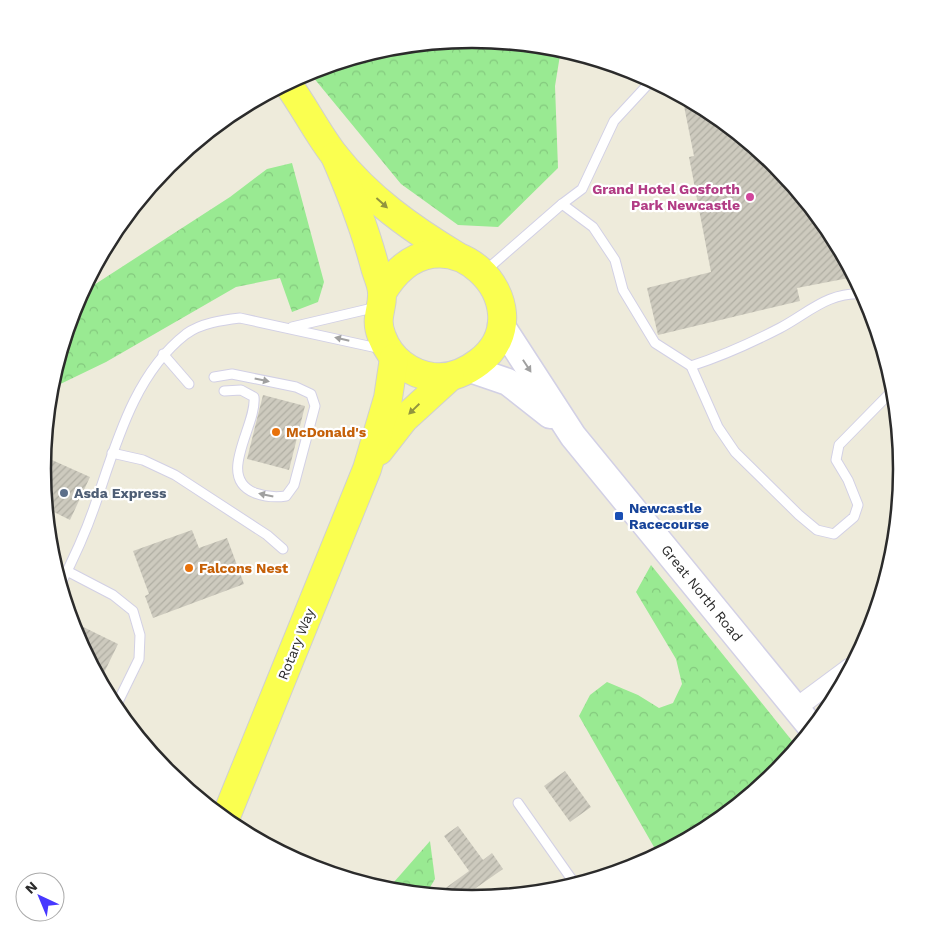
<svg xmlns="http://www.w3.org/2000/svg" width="944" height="937" viewBox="0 0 944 937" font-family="'Work Sans',sans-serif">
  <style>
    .forest { fill: url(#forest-crowns) }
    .building { fill: url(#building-hatch) }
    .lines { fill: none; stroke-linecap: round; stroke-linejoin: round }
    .lane-casing { stroke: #d2d0e5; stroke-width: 11 }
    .street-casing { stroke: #d2d0e5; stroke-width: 21 }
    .secondary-casing { stroke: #d2d0e5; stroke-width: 29 }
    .primary-casing { stroke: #d0d0d0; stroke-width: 30 }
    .lane { stroke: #fff; stroke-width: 9 }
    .street { stroke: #fff; stroke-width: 19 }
    .secondary { stroke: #fff; stroke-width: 26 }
    .primary { stroke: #faff50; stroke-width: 28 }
    .oneway { fill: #92953e }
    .oneway2 { fill: #a0a0a0 }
    .hotel-dot { fill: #d1479c; stroke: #fff; stroke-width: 2 }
    .food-dot { fill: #e8710a; stroke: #fff; stroke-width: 2 }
    .service-dot { fill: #5c6f8a; stroke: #fff; stroke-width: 2 }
    .transit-dot { fill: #1a4fb4; stroke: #fff; stroke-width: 2 }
    .labels { text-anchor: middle; stroke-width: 4.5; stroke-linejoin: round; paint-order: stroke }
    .hotel-label { font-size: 14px; font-weight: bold; fill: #b23c85; stroke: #fff; text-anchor: end }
    .food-label { font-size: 14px; font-weight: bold; fill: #c56008; stroke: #fff; text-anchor: start }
    .service-label { font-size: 14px; font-weight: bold; fill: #4e5e75; stroke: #fff; text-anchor: start }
    .transit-label { font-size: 14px; font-weight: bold; fill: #164399; stroke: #fff; text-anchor: start }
    .street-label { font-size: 14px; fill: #2b2b2b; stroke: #fff }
    .rim { fill: none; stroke: #2b2b2b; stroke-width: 2.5 }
  </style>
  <defs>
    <pattern id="forest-crowns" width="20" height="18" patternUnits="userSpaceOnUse" patternTransform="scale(1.25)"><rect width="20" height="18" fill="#99ea92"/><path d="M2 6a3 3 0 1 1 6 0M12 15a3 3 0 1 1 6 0" fill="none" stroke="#84c97e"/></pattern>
    <pattern id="building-hatch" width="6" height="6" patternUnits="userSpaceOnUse" patternTransform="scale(1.25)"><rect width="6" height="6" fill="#cdcabe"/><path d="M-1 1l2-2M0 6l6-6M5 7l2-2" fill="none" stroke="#b0aea3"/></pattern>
  </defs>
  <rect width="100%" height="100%" fill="#eeebdb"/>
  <g class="forest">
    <path d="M472,39L561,49L555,86L558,168L498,227L458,225L401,184L308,71L388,47Z"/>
    <path d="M292,163L324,282L318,302L292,312L280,278L236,287L106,362L50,389L75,304L80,294L230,197L267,169Z"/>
    <path d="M899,492L893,553L880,598L875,593Z"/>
    <path d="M651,565L797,747L776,773L711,826L658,854L579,716L590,695L607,682L638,695L659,708L673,703L682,684L676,659L636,592Z"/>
    <path d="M430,841L435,879L426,894L387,890Z"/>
  </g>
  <g class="building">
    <path d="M682,96L711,111L776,165L829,230L854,277L797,288L800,301L658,335L647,288L711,272L689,157L694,156Z"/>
    <path d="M263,395L305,406L289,470L247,459Z"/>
    <path d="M43,456L90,477L70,520L46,508L42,468Z"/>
    <path d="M192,530L199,548L227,538L244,584L153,618L145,596L149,594L133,551Z"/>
    <path d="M71,621L118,644L100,681L75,633Z"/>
    <path d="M565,771L591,807L570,822L544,786Z"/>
    <path d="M458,826L483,860L492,853L503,869L463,897L436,895L469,871L444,836Z"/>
  </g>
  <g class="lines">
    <defs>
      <g id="lane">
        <path d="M562,204L593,227L615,260L623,290L655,343L691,366L718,427L735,452L799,515L817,530L834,534L854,517L858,505L848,480L836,460L839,445L894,389"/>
        <path d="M484,272L562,204L582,189L614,121L652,80"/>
        <path d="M292,327L377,307"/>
        <path d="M163,354L189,384"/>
        <path d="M691,366C722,356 751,343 780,328C810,312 827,292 864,294"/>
        <path d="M214,377L232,374L296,387L311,394L315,406L294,485L286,496C274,498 266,497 255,493C215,477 257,426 254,397L241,390L224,391"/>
        <path d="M112,453L143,460L175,475L267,535L283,549"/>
        <path d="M67,571L113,595L133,611L140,635L139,659L115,708"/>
        <path d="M60,585C73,560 85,534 94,508C115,448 133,375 186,334C201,323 223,320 240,318L382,349"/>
        <path d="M518,803L575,884"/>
      </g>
      <path id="street" d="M796,708L850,668"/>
      <g id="secondary">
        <path d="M501,325L573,436L812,728"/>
        <path d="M470,369L508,382L550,415"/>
      </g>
      <g id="primary">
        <path d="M287,83C304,106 317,133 335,156C368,198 412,229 457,256"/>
        <path d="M335,156C351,193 365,229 375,267C377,275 382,284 382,293C383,309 374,318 382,337C390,359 410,374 433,377C450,379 466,372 479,362C550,308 441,193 382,293"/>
        <path d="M379,451L404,419L450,377"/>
        <path d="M225,819L367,469L388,398L394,358"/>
      </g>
    </defs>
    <use href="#lane" class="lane-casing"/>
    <use href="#street" class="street-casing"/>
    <use href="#secondary" class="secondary-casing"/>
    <use href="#primary" class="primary-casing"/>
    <use href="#lane" class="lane"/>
    <use href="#street" class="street"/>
    <use href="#secondary" class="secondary"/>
    <use href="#primary" class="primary"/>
  </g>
  <defs><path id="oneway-solid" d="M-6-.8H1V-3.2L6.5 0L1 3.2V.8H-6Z" transform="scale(1.25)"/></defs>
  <g class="oneway">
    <use href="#oneway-solid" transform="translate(382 203) rotate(42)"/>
    <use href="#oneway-solid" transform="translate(414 409) rotate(136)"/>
  </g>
  <g class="oneway2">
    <use href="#oneway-solid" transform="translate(342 339) rotate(-167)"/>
    <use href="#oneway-solid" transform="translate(527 366) rotate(57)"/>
    <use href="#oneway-solid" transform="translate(262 380) rotate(12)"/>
    <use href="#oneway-solid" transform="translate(266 495) rotate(-168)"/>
  </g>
  <circle class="hotel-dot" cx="750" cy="197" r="5"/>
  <g class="food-dot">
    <circle cx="276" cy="432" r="5"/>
    <circle cx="189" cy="568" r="5"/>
  </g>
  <circle class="service-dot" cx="64" cy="493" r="5"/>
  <rect class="transit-dot" x="614" y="511" width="10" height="10" rx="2.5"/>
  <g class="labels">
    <g class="hotel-label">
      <text x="740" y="194">Grand Hotel Gosforth<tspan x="740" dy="16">Park Newcastle</tspan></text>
    </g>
    <g class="food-label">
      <text x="286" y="437">McDonald's</text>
      <text x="199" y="573">Falcons Nest</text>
    </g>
    <g class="service-label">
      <text x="74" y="498">Asda Express</text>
    </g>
    <g class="transit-label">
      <text x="629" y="513">Newcastle<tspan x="629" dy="16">Racecourse</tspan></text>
    </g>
    <g class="street-label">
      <text transform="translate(702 593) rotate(51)" y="5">Great North Road</text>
      <text transform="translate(296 644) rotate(-68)" y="5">Rotary Way</text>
    </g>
  </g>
  <path d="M0 0H944V937H0ZM51 469a421 421 0 1 1 842 0a421 421 0 1 1-842 0Z" fill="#fff" fill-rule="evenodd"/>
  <path class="rim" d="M51 469a421 421 0 1 1 842 0a421 421 0 1 1-842 0Z"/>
  <g transform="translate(40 897) rotate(316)"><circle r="24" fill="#ffffff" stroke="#aaaaaa"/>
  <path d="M0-4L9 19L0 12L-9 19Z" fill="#4738ff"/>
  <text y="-8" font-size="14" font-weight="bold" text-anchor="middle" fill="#2b2b2b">N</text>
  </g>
</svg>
